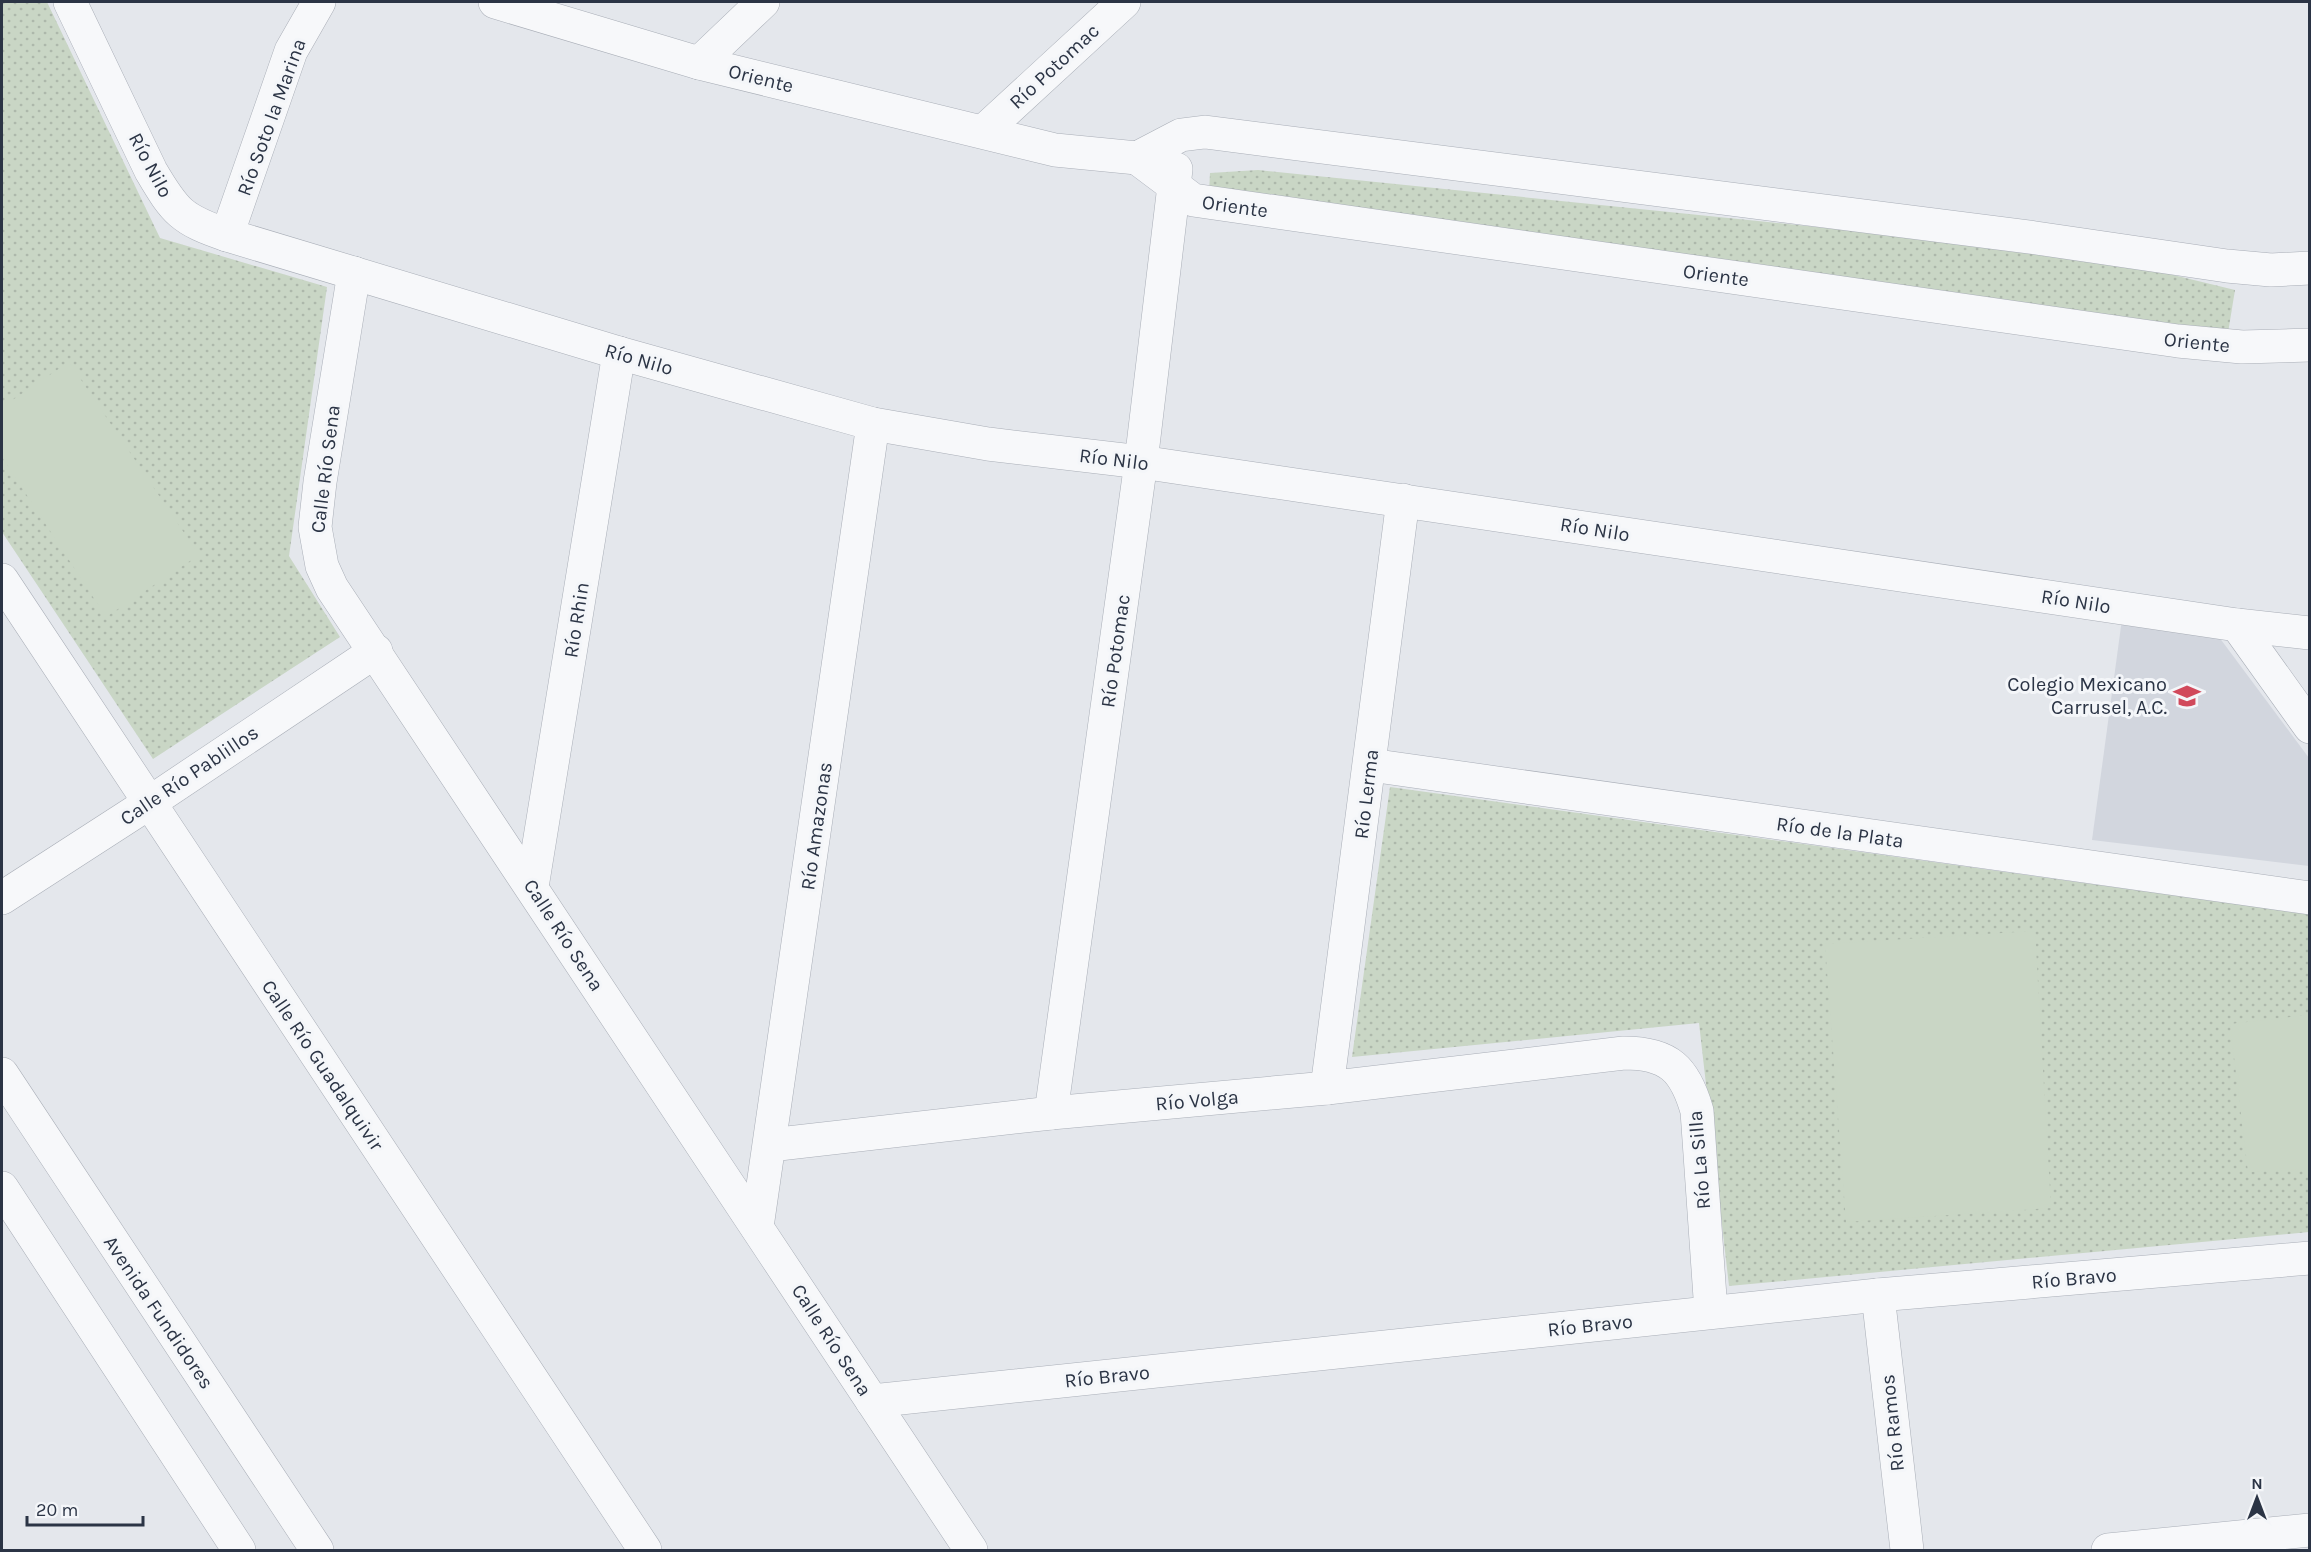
<svg xmlns="http://www.w3.org/2000/svg" width="2311" height="1552" viewBox="0 0 2311 1552" font-family="Karla,sans-serif">
  <style>
    .built { fill: #d2d6de }
    .grass { fill: url(#grass-dots) }
    .pitch { fill: #c9d6c5 }
    .lines { fill: none; stroke-linecap: round; stroke-linejoin: round }
    .minor-casing { stroke: #a9aeb7; stroke-width: 34 }
    .minor { stroke: #f7f8fa; stroke-width: 33 }
    .labels { text-anchor: middle; stroke-width: 6; stroke-linejoin: round; paint-order: stroke }
    .street-label { font-size: 20px; fill: #2b3445; stroke: #f4f6f9 }
    .poi-label { font-size: 20px; fill: #2b3445; stroke: #f4f6f9; text-anchor: end }
  </style>
  <defs>
    <pattern id="grass-dots" width="8" height="8" patternUnits="userSpaceOnUse" patternTransform="scale(1.5)"><rect width="8" height="8" fill="#c9d6c5"/><path d="M2 2h.1M6 6h.1" fill="none" stroke="#adb8ab" stroke-width="1.8" stroke-linecap="round"/></pattern>
  </defs>
  <rect width="100%" height="100%" fill="#e4e7ec"/>
  <path class="built" d="M2122,619L2216,633L2309,758V866L2092,840Z"/>
  <g class="grass">
    <path d="M2,2H47L160,238L327,287L289,556L340,637L153,759L2,532Z"/>
    <path d="M1258,170L2091,255L2235,290L2227,339L1209,193L1210,173Z"/>
    <path d="M1390,787L2309,914V1232L1729,1286L1699,1023L1352,1057Z"/>
  </g>
  <g class="pitch">
    <path d="M69,362L199,555L106,617L2,457V407Z"/>
    <path d="M2035,931L2051,1208L1846,1222L1825,944Z"/>
    <path d="M2308,1015L2310,1030L2309,1169L2248,1172L2230,1024Z"/>
  </g>
  <g class="lines">
    <defs>
      <g id="minor">
        <path d="M70,2L151,171C175,212 182,220 227,235L619,353L873,424L988,444L1141,462L2237,625L2310,633"/>
        <path d="M495,2L699,63L1055,150L1137,158L1181,135L1205,132L2036,238L2227,266L2271,270L2310,268"/>
        <path d="M699,63L763,2"/>
        <path d="M984,131L1124,2"/>
        <path d="M1137,158L1193,200L2178,341L2242,347L2310,345"/>
        <path d="M227,235L291,51L319,2"/>
        <path d="M354,273L320,482L315,527L322,566L332,588L971,1550"/>
        <path d="M2,580L645,1550"/>
        <path d="M2237,625L2310,727"/>
        <path d="M1370,765L2310,898"/>
        <path d="M532,887L619,353"/>
        <path d="M2,898L149,803L376,651"/>
        <path d="M2,1074L317,1550"/>
        <path d="M1327,1088L1403,500"/>
        <path d="M1051,1113L1141,462L1176,169"/>
        <path d="M770,1145L1051,1113L1327,1088L1624,1053C1669,1053 1685,1069 1697,1111L1711,1312"/>
        <path d="M2,1188L239,1550"/>
        <path d="M757,1227L873,424"/>
        <path d="M1878,1295L1907,1550"/>
        <path d="M872,1401L1878,1295L2310,1258"/>
        <path d="M2108,1550L2310,1530"/>
      </g>
    </defs>
    <use href="#minor" class="minor-casing"/>
    <use href="#minor" class="minor"/>
  </g>
  <defs>
    <symbol id="school-bare" viewBox="-9 -9 18 18"><path d="M0-5L7-2L0 1L-7-2ZM-4 1L0 2.5L4 1V4Q0 6-4 4Z" fill="#d1495b" stroke="#f4f6f9" stroke-width="2.5" paint-order="stroke"/></symbol>
  </defs>
  <g fill-rule="evenodd">
    <use href="#school-bare" x="2168" y="677" width="38" height="38"/>
  </g>
  <g class="labels">
    <g class="street-label">
      <text transform="translate(1054 66) rotate(-43)" y="7">Río Potomac</text>
      <text transform="translate(761 78) rotate(14)" y="7">Oriente</text>
      <text transform="translate(271 117) rotate(-70)" y="7">Río Soto la Marina</text>
      <text transform="translate(151 165) rotate(62)" y="7">Río Nilo</text>
      <text transform="translate(1235 206) rotate(8)" y="7">Oriente</text>
      <text transform="translate(1716 275) rotate(8)" y="7">Oriente</text>
      <text transform="translate(2197 342) rotate(6)" y="7">Oriente</text>
      <text transform="translate(639 359) rotate(16)" y="7">Río Nilo</text>
      <text transform="translate(1114 459) rotate(7)" y="7">Río Nilo</text>
      <text transform="translate(325 469) rotate(-83)" y="7">Calle Río Sena</text>
      <text transform="translate(1595 529) rotate(9)" y="7">Río Nilo</text>
      <text transform="translate(2076 601) rotate(9)" y="7">Río Nilo</text>
      <text transform="translate(576 620) rotate(-81)" y="7">Río Rhin</text>
      <text transform="translate(1115 651) rotate(-82)" y="7">Río Potomac</text>
      <text transform="translate(189 775) rotate(-34)" y="7">Calle Río Pablillos</text>
      <text transform="translate(1366 794) rotate(-83)" y="7">Río Lerma</text>
      <text transform="translate(816 826) rotate(-82)" y="7">Río Amazonas</text>
      <text transform="translate(1840 832) rotate(8)" y="7">Río de la Plata</text>
      <text transform="translate(564 935) rotate(57)" y="7">Calle Río Sena</text>
      <text transform="translate(323 1065) rotate(56)" y="7">Calle Río Guadalquivir</text>
      <text transform="translate(1197 1100) rotate(-5)" y="7">Río Volga</text>
      <text transform="translate(1699 1160) rotate(-95)" y="7">Río La Silla</text>
      <text transform="translate(2074 1278) rotate(-5)" y="7">Río Bravo</text>
      <text transform="translate(159 1312) rotate(56)" y="7">Avenida Fundidores</text>
      <text transform="translate(1590 1325) rotate(-6)" y="7">Río Bravo</text>
      <text transform="translate(832 1340) rotate(57)" y="7">Calle Río Sena</text>
      <text transform="translate(1107 1376) rotate(-6)" y="7">Río Bravo</text>
      <text transform="translate(1892 1423) rotate(-96)" y="7">Río Ramos</text>
    </g>
    <g class="poi-label">
      <text x="2167" y="691">Colegio Mexicano<tspan x="2167" dy="23">Carrusel, A.C.</tspan></text>
    </g>
  </g>
  <rect width="2311" height="1552" fill="none" stroke="#2b3445" stroke-width="6"/>
  <g transform="translate(2257 1498)" stroke="#f4f6f9" stroke-width="4.5" paint-order="stroke">
  <path d="M0-4.5L10 22L0 15L-10 22Z" fill="#2b3445"/>
  <text y="-9" font-size="16" font-weight="bold" text-anchor="middle" fill="#2b3445">N</text>
  </g>
  <path d="M27 1516v9h116v-9" fill="none" stroke="#2b3445" stroke-width="3"/>
  <text x="36" y="1516" font-size="18" fill="#2b3445" stroke="#f4f6f9" stroke-width="4.5" paint-order="stroke">20 m</text>
</svg>
